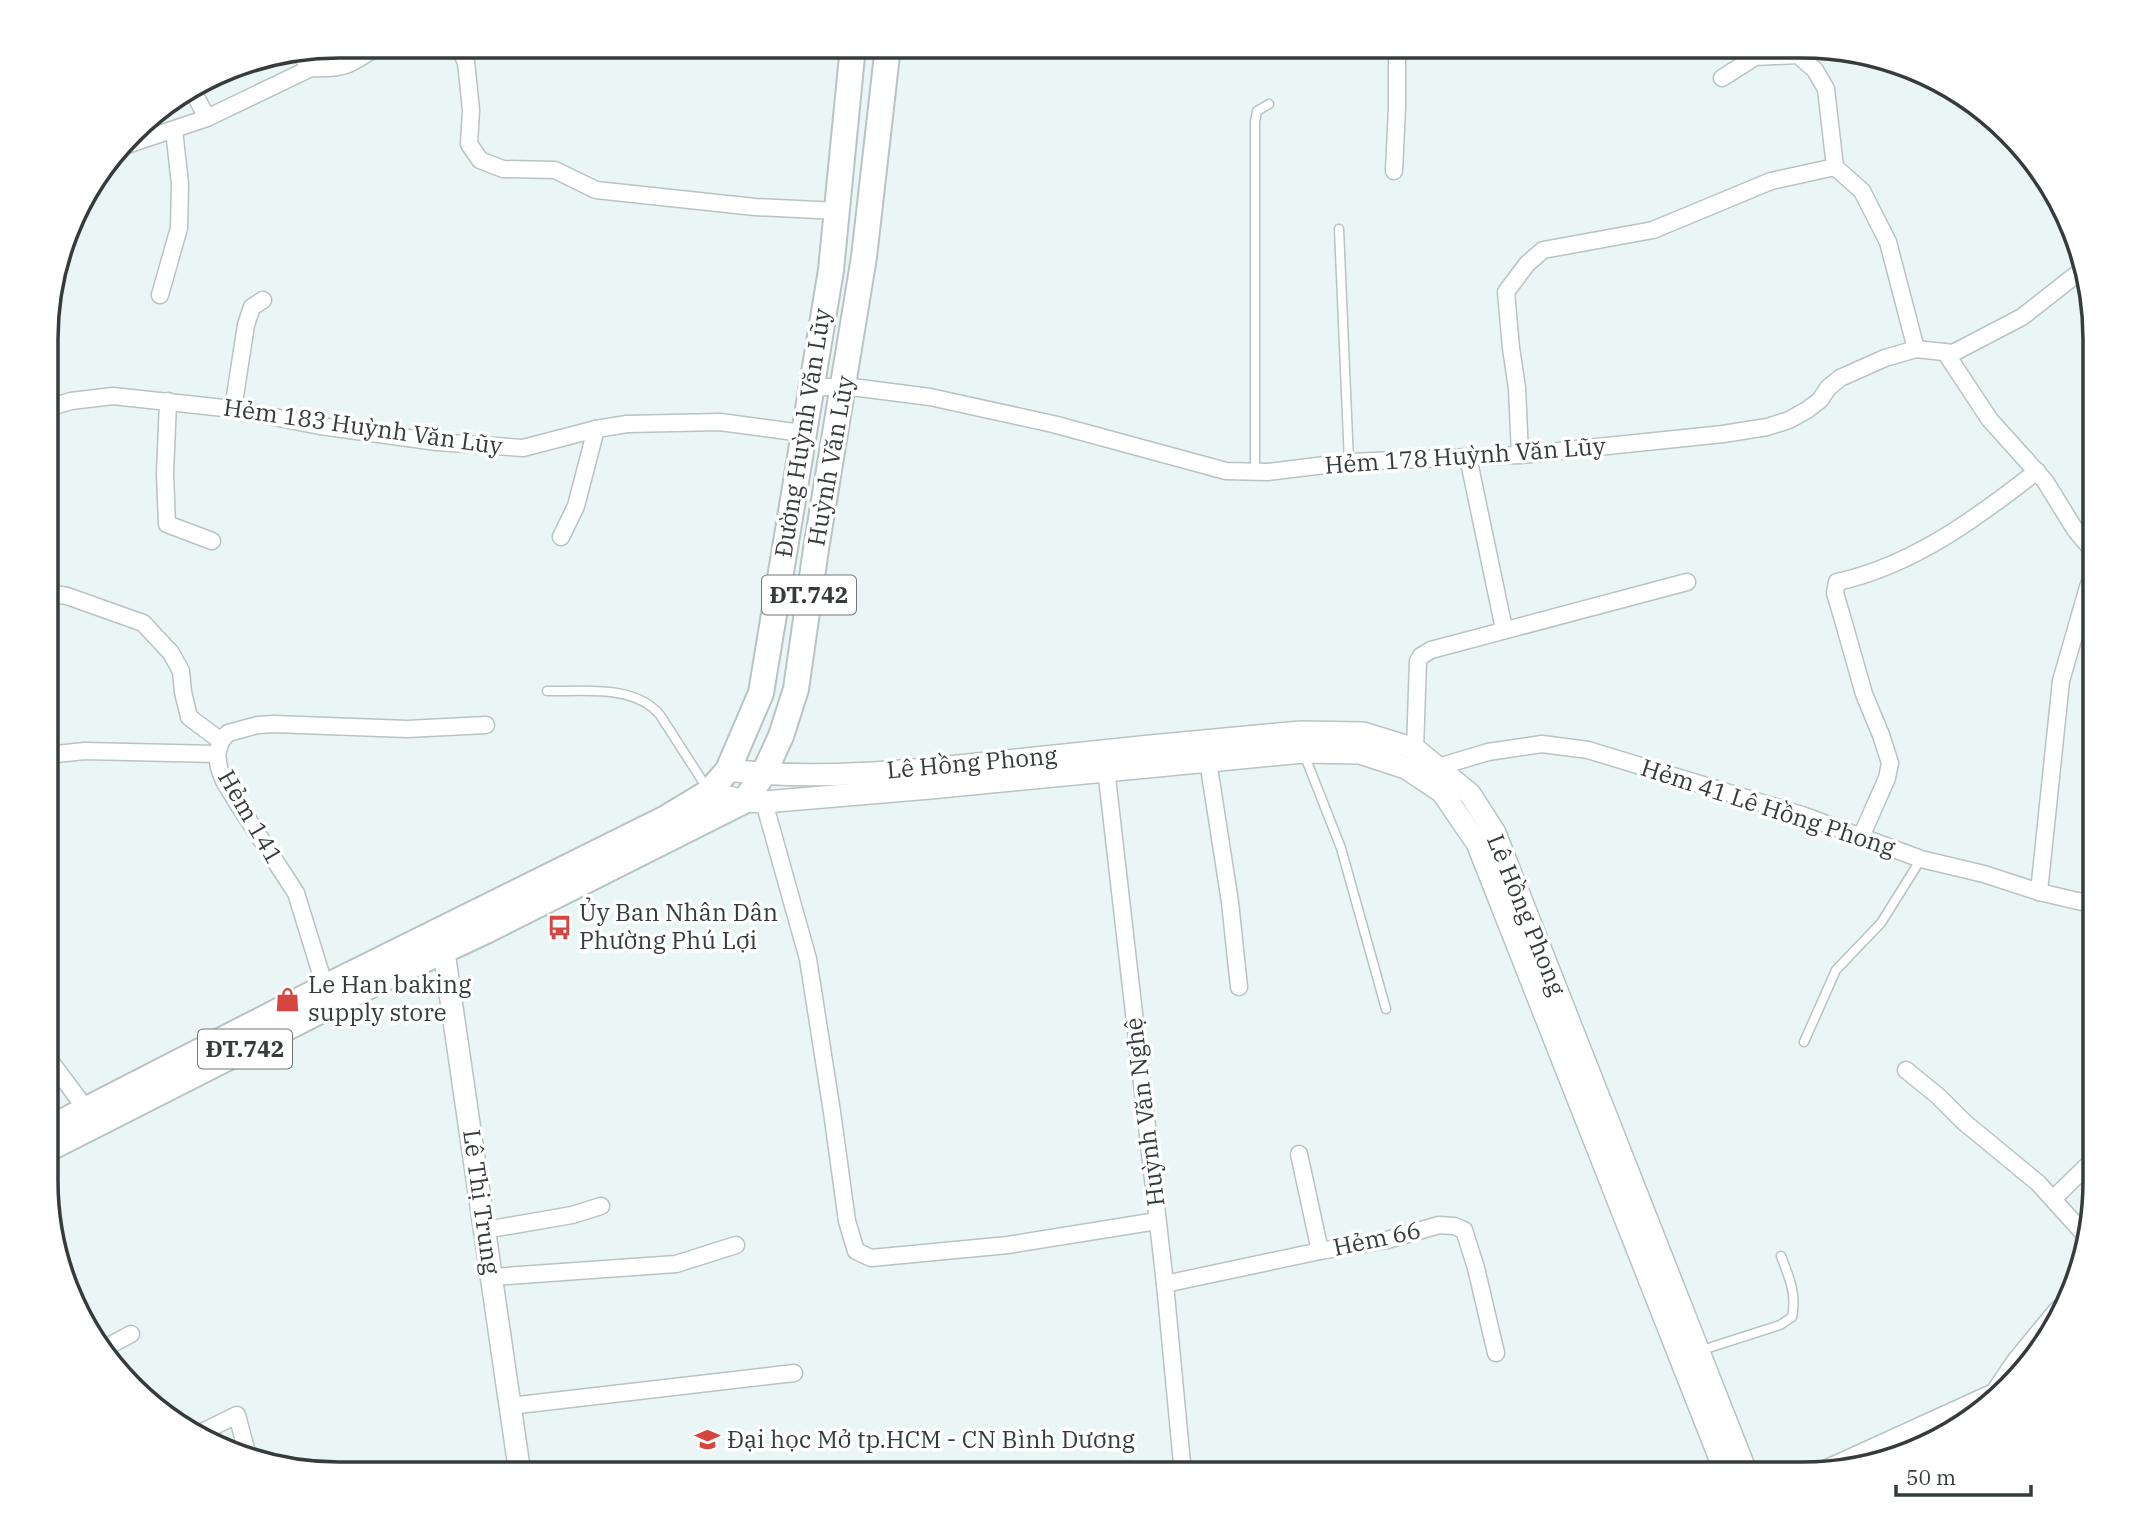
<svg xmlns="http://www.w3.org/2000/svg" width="2141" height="1520" viewBox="0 0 2141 1520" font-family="'IBM Plex Serif',serif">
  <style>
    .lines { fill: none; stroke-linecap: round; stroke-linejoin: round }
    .lane-casing { stroke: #b8c3c3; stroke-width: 11 }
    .street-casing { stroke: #b8c3c3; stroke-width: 19 }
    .secondary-casing { stroke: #b8c3c3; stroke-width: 24 }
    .primary-casing { stroke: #b8c3c3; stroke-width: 28 }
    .lane { stroke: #fff; stroke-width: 8 }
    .street { stroke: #fff; stroke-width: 16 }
    .secondary { stroke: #fff; stroke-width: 21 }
    .primary { stroke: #fff; stroke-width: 24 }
    .labels { text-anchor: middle; stroke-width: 7; stroke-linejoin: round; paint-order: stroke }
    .shield { fill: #fff; stroke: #727676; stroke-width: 2 }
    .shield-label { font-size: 23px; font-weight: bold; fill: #363b3b }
    .street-label { font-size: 24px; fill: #363b3b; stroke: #fff }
    .poi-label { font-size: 24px; fill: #363b3b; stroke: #fff; text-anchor: start }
    .rim { fill: none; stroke: #363b3b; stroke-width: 3.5 }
  </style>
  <rect width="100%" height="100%" fill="#eaf6f6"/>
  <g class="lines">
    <defs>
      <g id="lane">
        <path d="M1339,229L1349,462"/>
        <path d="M1255,473V122L1257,111L1269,104"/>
        <path d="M547,691C584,692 634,684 660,715L707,788"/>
        <path d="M1304,754L1341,848L1386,1009"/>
        <path d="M1804,1042L1836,970L1881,923L1921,859"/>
        <path d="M1699,1351L1780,1325L1792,1317C1797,1294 1789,1277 1781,1256"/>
      </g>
      <g id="street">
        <path d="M458,46L466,62L471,110L469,144L480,160L503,169L555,170L596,190L755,207L838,211"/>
        <path d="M299,53L311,68C344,70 352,64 378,46"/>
        <path d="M1722,78L1755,57L1798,55L1815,70L1826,89L1835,167"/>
        <path d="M192,89L207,118"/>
        <path d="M124,146L207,118L311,68"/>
        <path d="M1394,171L1397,107V46"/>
        <path d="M160,295L179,228L180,184L174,130"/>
        <path d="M1945,352L1990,420L2045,481L2076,531L2095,553"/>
        <path d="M810,388L844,386L930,397L1053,424L1226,471L1268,472L1349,462L1520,455L1723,434L1767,427L1789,420L1807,410L1820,400L1828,388L1840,378L1885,358L1916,349L1953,353L2022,317L2082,270"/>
        <path d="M168,401L165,474L167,524L212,541"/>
        <path d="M48,408L71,401L113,396L233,409L320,426L437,442L523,448L596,429L627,424L720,422L802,433"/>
        <path d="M233,409L246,325L252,307L263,300"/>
        <path d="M1520,455L1517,388L1511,348L1506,292L1527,264L1543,250L1653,230L1771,181L1835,167L1862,191L1888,242L1916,349"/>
        <path d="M1468,457L1504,629"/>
        <path d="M561,537L576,506L596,429"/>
        <path d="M48,593L67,596L143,623L171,653L181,671L183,692L189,717L221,741"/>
        <path d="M1415,749L1418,661L1421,656L1431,650L1687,582"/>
        <path d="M48,755L84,751L217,754"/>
        <path d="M1105,760L1165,1284L1183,1474"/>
        <path d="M1208,761L1230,902L1239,987"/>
        <path d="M1438,767L1488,752L1542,744L1588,750L1802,815L1921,859L1984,874L2039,892L2095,905"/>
        <path d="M764,802L808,959L832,1112L847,1221L856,1251L871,1258L1008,1245L1157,1221"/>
        <path d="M1861,837L1887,778L1890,763L1881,735L1864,694L1843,620L1835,593L1837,582C1912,566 1977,518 2037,471"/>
        <path d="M2039,892L2061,681L2088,587L2095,571"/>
        <path d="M325,987L296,893L238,804L224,781L219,768L217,754L221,741L228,733L258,725L274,724L407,729L486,725"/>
        <path d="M48,1058L86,1109"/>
        <path d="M1906,1070L1938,1096L1964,1122L2038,1183L2086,1236"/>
        <path d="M1299,1154L1320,1251"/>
        <path d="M2053,1199L2095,1158"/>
        <path d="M485,1230L572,1215L601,1206"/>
        <path d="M492,1277L676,1264L736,1245"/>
        <path d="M1165,1284L1320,1251L1387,1240L1439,1225L1454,1226L1464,1230L1476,1268L1496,1353"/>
        <path d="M103,1349L131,1334"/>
        <path d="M510,1406L794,1373"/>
        <path d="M198,1434L237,1415L249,1460"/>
        <path d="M1825,1469L1994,1392L2015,1361L2056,1311L2070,1299"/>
      </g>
      <g id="secondary">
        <path d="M728,770C827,782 927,769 1026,759C1118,749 1210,740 1302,732L1363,733L1415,749L1470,794L1495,833L1747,1474"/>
        <path d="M709,792L744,801L764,802L930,788L1303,752L1360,753L1406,768L1442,792L1477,843L1726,1474"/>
        <path d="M436,937L444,952L520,1474"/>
      </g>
      <g id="primary">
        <path d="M48,1129L325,987L666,818L709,792L728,770L761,693L831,270L853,46"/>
        <path d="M48,1149L377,982L486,931L744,801L763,775L781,736L796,689L816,549L864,257L888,46"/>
      </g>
    </defs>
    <use href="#lane" class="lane-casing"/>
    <use href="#street" class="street-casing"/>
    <use href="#secondary" class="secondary-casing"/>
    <use href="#primary" class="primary-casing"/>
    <use href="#lane" class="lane"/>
    <use href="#street" class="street"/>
    <use href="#secondary" class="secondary"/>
    <use href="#primary" class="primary"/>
  </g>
  <defs>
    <symbol id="bus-bare" viewBox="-9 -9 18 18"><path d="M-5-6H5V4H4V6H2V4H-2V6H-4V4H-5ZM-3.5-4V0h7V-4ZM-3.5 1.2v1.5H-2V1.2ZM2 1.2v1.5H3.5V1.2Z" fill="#d4463f" stroke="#fff" stroke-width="2.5" paint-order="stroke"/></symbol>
    <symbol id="shop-bare" viewBox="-9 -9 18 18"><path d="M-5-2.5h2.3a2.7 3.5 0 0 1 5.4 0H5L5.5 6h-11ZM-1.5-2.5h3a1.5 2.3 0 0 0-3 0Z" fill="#d4463f" stroke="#fff" stroke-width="2.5" paint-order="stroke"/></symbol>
    <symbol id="university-bare" viewBox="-9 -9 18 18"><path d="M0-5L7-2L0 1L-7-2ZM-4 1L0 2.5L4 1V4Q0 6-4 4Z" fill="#d4463f" stroke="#fff" stroke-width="2.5" paint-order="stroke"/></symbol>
  </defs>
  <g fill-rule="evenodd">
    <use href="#bus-bare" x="542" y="910" width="35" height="35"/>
    <use href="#shop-bare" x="270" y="982" width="35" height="35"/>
    <use href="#university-bare" x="690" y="1422" width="35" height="35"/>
  </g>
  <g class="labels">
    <g class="shield">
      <rect x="762" y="575.5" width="94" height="39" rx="5"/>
      <rect x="198" y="1029.5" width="94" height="39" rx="5"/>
    </g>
    <g class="shield-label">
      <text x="809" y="603">ĐT.742</text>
      <text x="245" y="1057">ĐT.742</text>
    </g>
    <g class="street-label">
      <text transform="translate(363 427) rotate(8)" y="8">Hẻm 183 Huỳnh Văn Lũy</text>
      <text transform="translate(803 433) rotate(-81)" y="8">Đường Huỳnh Văn Lũy</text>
      <text transform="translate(1465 456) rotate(-4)" y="8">Hẻm 178 Huỳnh Văn Lũy</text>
      <text transform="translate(831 461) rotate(-80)" y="8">Huỳnh Văn Lũy</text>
      <text transform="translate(972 763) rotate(-5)" y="8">Lê Hồng Phong</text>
      <text transform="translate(1768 808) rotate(18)" y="8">Hẻm 41 Lê Hồng Phong</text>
      <text transform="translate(250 817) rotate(60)" y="8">Hẻm 141</text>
      <text transform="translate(1526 915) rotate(68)" y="8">Lê Hồng Phong</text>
      <text transform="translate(1145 1112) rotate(-97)" y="8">Huỳnh Văn Nghệ</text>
      <text transform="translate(481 1202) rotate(82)" y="8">Lê Thị Trung</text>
      <text transform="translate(1377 1239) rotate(-12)" y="8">Hẻm 66</text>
    </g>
    <g class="poi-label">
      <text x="579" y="921">Ủy Ban Nhân Dân<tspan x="579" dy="28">Phường Phú Lợi</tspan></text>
      <text x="308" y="993">Le Han baking<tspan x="308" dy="28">supply store</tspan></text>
      <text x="727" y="1448">Đại học Mở tp.HCM - CN Bình Dương</text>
    </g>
  </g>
  <path d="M0 0H2141V1520H0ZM339 58H1802A281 281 0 0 1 2083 339V1181A281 281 0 0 1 1802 1462H339A281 281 0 0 1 58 1181V339A281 281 0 0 1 339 58Z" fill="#fff" fill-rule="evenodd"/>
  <path class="rim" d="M339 58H1802A281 281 0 0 1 2083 339V1181A281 281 0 0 1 1802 1462H339A281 281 0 0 1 58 1181V339A281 281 0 0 1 339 58Z"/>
  <path d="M1896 1485v10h135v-10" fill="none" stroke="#363b3b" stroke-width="3.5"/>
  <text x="1906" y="1485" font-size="21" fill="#363b3b" stroke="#ffffff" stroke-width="5" paint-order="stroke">50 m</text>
</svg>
